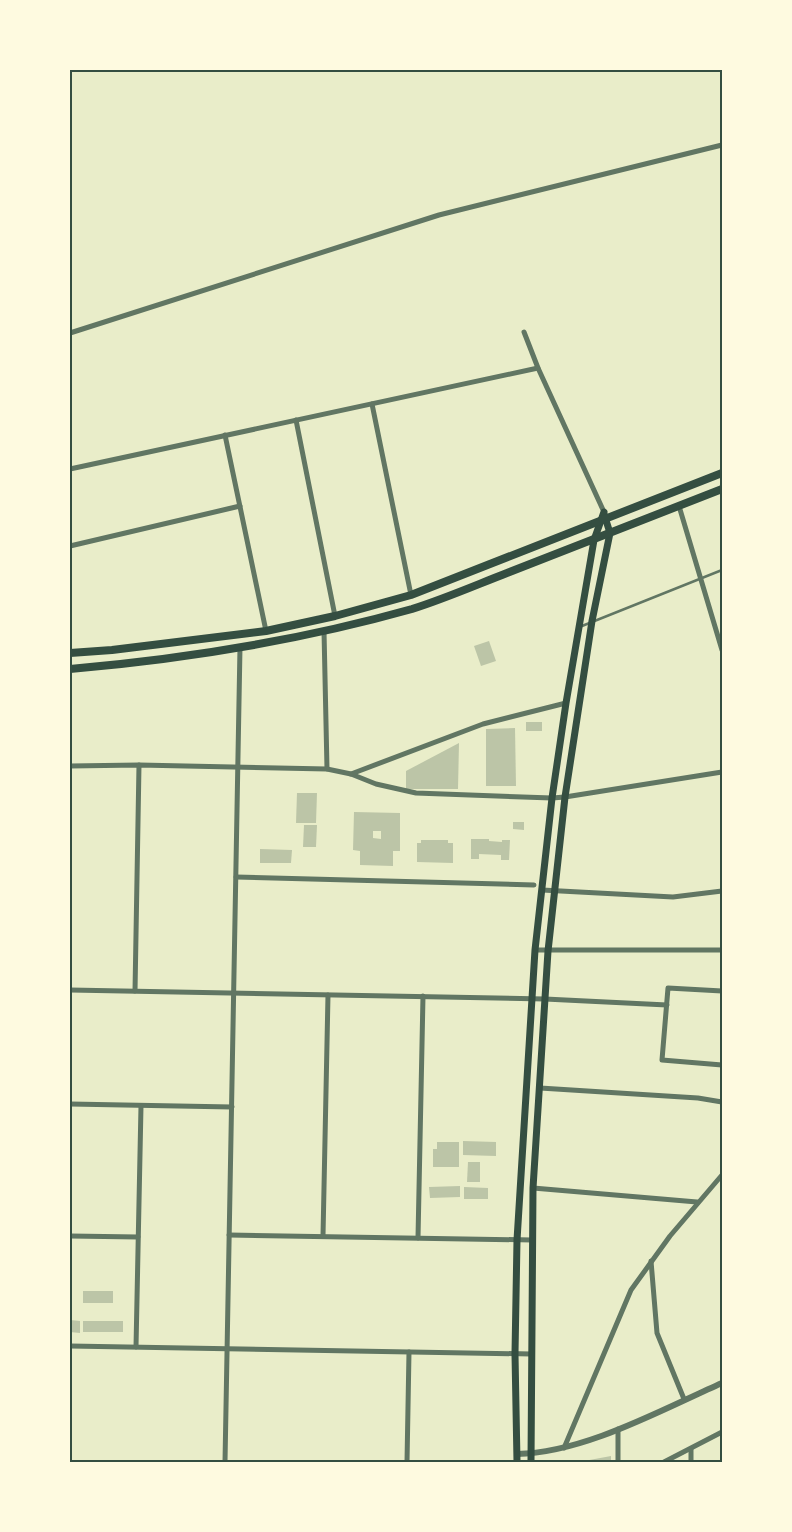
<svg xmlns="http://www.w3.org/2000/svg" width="792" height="1532" viewBox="0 0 792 1532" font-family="'Public Sans',sans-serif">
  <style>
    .building { fill: #bcc5a7; fill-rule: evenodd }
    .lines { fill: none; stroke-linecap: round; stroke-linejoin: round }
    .service { stroke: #617663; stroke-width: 2.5 }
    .minor { stroke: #617663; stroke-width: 5 }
    .tertiary { stroke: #617663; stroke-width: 6 }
    .secondary { stroke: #344e41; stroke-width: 7 }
    .primary { stroke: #344e41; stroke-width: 8 }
    .neatline { fill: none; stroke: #344e41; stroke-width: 2 }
  </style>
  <rect width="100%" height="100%" fill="#e9edc9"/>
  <g class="building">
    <path d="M489,641L496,661L481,666L474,646Z"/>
    <rect x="526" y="722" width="16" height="9"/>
    <path d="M515,728L516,786H486V729Z"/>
    <path d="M459,743L458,789H406V771Z"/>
    <path d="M297,793H317L316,823H296Z"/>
    <path d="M354,812L400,813V851H393V866L360,865V851L353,850ZM373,831H381V839L373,838Z"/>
    <path d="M513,822H524V830L513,829Z"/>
    <path d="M304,825H317L316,847H303Z"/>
    <path d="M471,839H489V841L502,842V840H510L509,860H501V855L479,854V859H471Z"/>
    <path d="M421,840H448V843H453V863L417,862V843H421Z"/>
    <path d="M260,849L292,850L291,863H260Z"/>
    <path d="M463,1141L496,1142V1156L463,1155Z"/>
    <path d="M437,1142H459V1167H433V1149H437Z"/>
    <path d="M468,1162H480V1182H467Z"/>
    <path d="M460,1186V1197L430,1198L429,1187Z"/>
    <path d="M464,1187L488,1188V1199H464Z"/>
    <rect x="83" y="1291" width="30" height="12"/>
    <path d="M70,1320L80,1321V1333L70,1332Z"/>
    <rect x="83" y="1321" width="40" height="11"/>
    <path d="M611,1456V1462H584V1461Z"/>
  </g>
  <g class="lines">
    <path class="service" d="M582,626L722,570"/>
    <g class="minor">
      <path d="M524,332L538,368L604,512"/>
      <path d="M70,333L439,215L722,145"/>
      <path d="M372,404L411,595"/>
      <path d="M296,420L335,616"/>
      <path d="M225,435L266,631"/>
      <path d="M70,469L538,368"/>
      <path d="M679,506L722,650"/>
      <path d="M70,546L240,506"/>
      <path d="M324,631L327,769"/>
      <path d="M70,766L139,765L327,769L351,774L376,784L416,793L552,798L565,797L722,772"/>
      <path d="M351,774L483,724L566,703"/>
      <path d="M236,877L534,885"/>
      <path d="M542,890L673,897L722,891"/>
      <path d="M535,950H722"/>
      <path d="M70,990L545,999L667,1005"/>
      <path d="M135,991L139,765"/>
      <path d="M722,991L668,988L662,1060L722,1065"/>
      <path d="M540,1088L698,1098L722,1102"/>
      <path d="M70,1104L232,1107"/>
      <path d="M533,1188L697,1202"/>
      <path d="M229,1235L532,1240"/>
      <path d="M70,1236L138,1237"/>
      <path d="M323,1236L328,995"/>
      <path d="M418,1238L423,996"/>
      <path d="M651,1261L657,1333L684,1399"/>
      <path d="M70,1346L531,1354"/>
      <path d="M136,1347L141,1106"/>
      <path d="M564,1448L631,1290L670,1236L722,1175"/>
      <path d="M225,1462L240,647"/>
      <path d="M407,1462L409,1352"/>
      <path d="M618,1462V1429"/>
      <path d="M664,1462L722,1432"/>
      <path d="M691,1462V1449"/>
    </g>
    <path class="tertiary" d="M517,1454C584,1453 661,1410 722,1383"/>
    <g class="secondary">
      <path d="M517,1462L515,1354L517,1240L535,950L552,798L566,703L594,540L604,512"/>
      <path d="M531,1462L533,1188L548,951L565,797L592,621L610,533L604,514"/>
    </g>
    <g class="primary">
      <path d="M70,653L112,650L266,631L335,616L411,595L722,473"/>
      <path d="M70,669C184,659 302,640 412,609C444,599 476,585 507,573C579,545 651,517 722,489"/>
    </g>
  </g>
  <rect width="792" height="1532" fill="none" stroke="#fefae0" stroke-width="142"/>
  <rect x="71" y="71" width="650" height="1390" class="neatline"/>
</svg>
